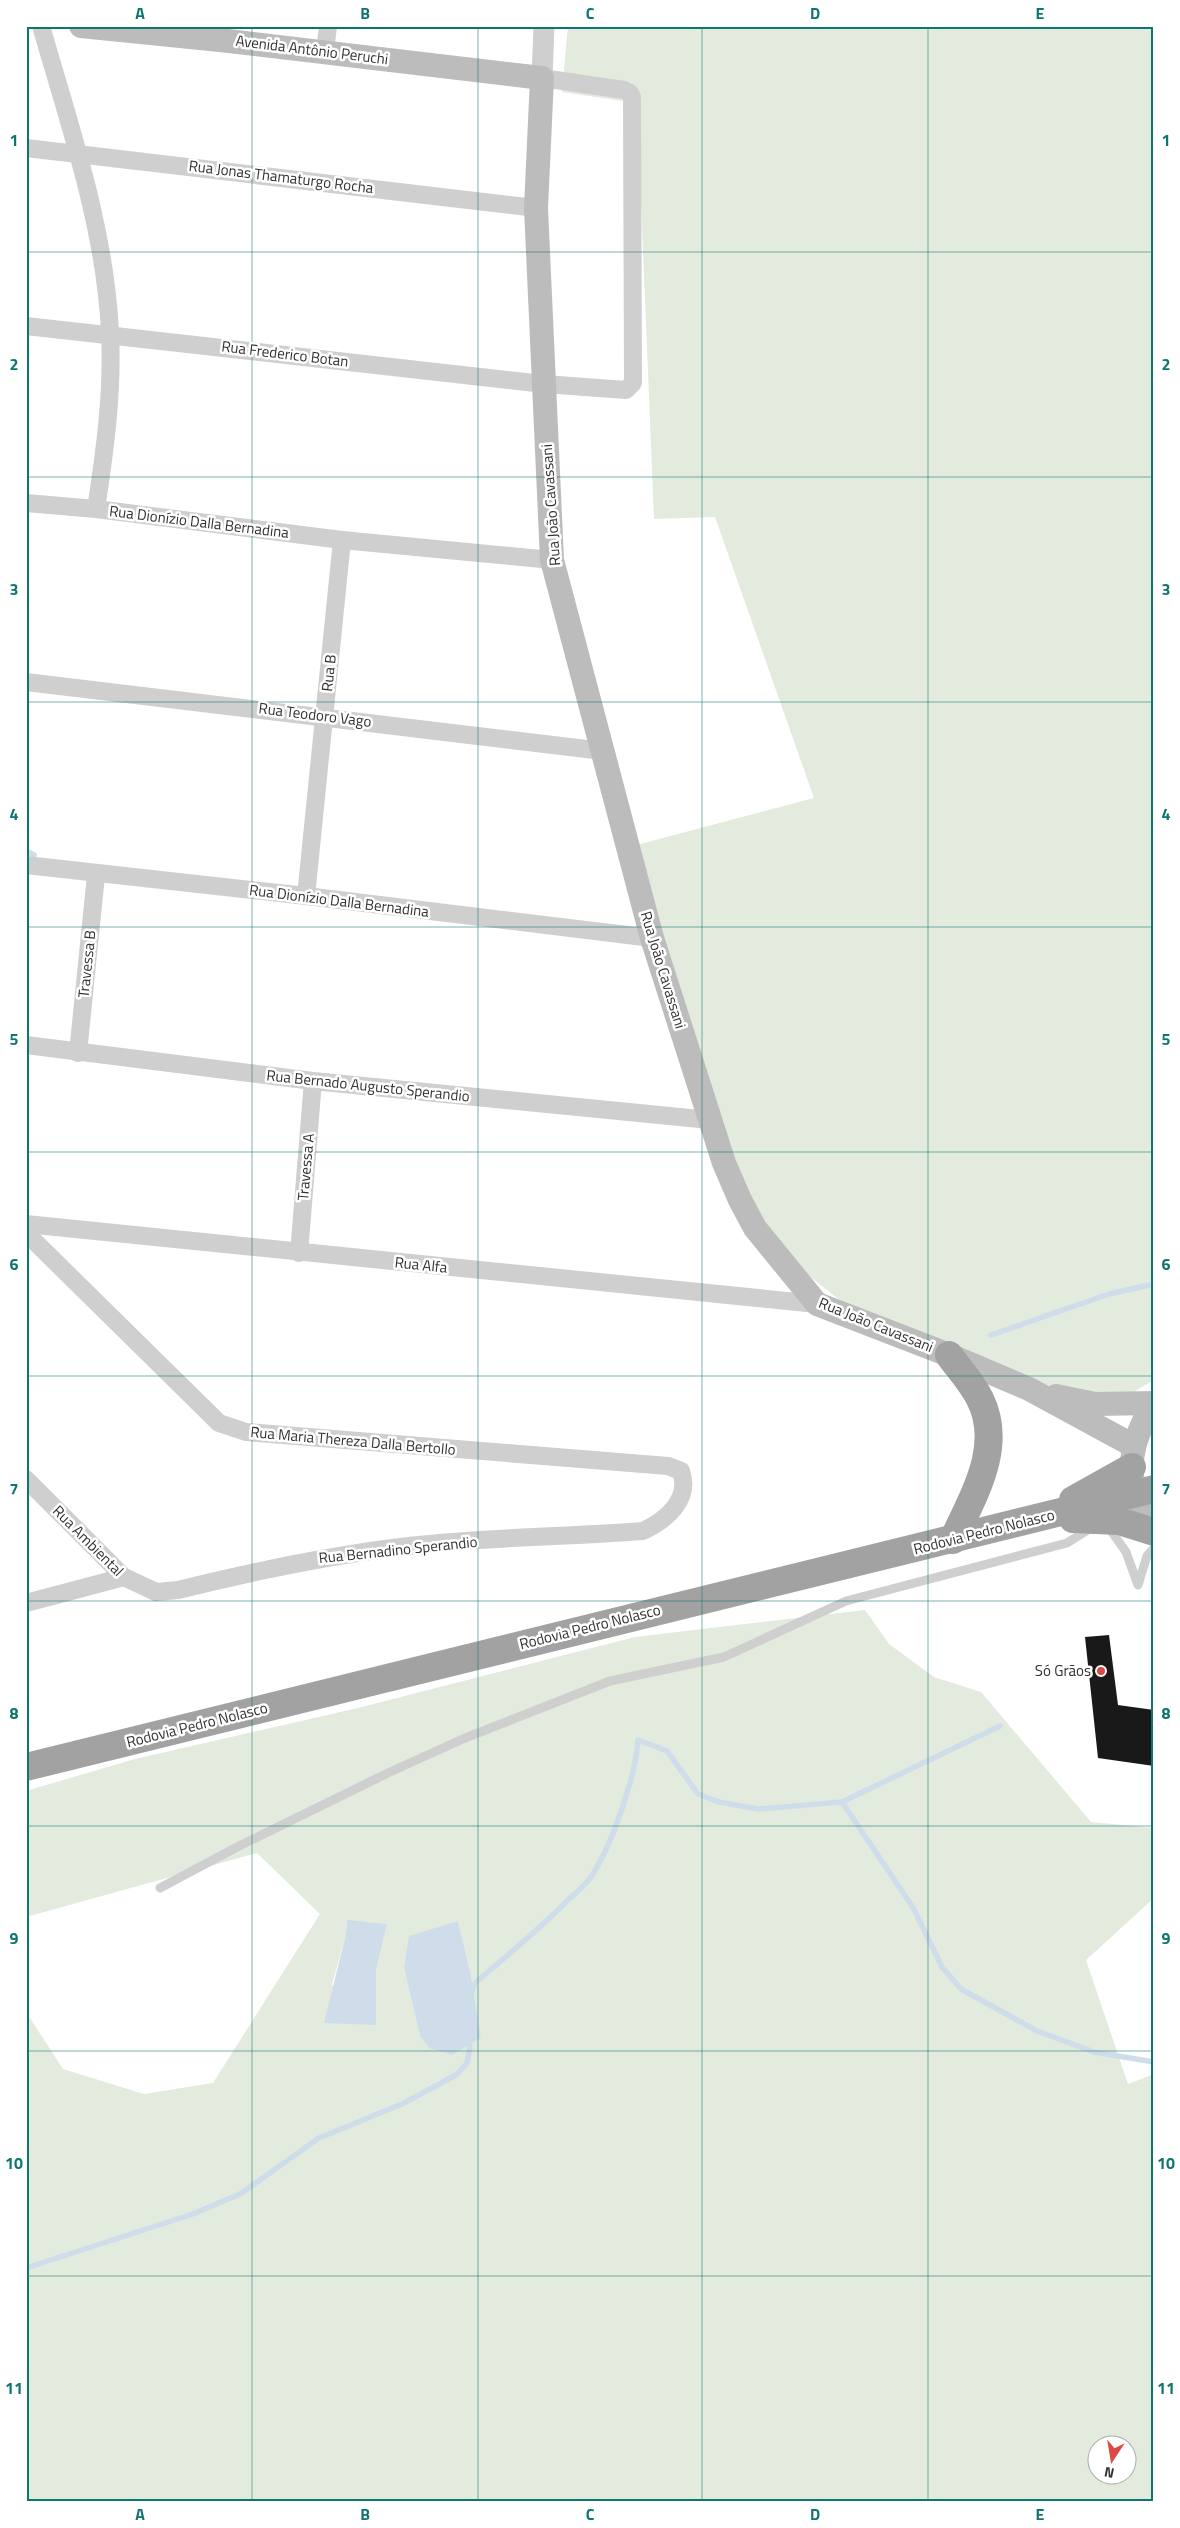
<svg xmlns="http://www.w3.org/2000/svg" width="1180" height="2528" viewBox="0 0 1180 2528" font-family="'Titillium Web',sans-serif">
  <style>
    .green { fill: #e3eade; fill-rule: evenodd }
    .water { fill: #cfddeb }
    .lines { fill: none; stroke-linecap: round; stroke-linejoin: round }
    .stream { stroke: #cfddeb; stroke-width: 5.5 }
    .building { fill: #191919 }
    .service { stroke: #cfcfcf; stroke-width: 9 }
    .minor { stroke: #cfcfcf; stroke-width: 18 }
    .tertiary { stroke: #cfcfcf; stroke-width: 21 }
    .secondary { stroke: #bcbcbc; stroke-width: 24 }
    .trunk { stroke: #a2a2a2; stroke-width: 28 }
    .grid { fill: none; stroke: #0f766e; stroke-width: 1; stroke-opacity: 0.55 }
    .poi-dot { fill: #d94b44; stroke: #fff; stroke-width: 2 }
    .labels { text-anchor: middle; stroke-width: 5; stroke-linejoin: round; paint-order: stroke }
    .street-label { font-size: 15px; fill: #323232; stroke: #fff }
    .poi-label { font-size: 15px; fill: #323232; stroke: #fff; text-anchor: end }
    .neatline { fill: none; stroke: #0f766e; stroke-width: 2 }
    .grid-label { font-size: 16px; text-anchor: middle; font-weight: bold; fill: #0f766e }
  </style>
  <rect width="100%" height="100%" fill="#fff"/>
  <g class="green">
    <path d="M568,26H1154V1380L1125,1397H1078L1011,1375L851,1309L789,1260L752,1212L625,848L814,798L715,517L654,519L637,103L562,92Z"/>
    <path d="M865,1610L889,1644L934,1677L981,1692L1091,1822L1154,1828V1898L1086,1960L1128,2084L1154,2074V2502H26V2012L63,2069L144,2094L213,2083L320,1914L257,1853L26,1917V1791L135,1759L358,1708L635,1637ZM347,1921L387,1924L376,1971V2024L332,1985L346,1934ZM458,1921L471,1975L481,2038L420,2036L404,1968ZM1098,2446H1128V2476H1098Z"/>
  </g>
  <g class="water">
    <path d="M347,1920L387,1924L376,1971V2025L324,2023L346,1934Z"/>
    <path d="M458,1921L471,1975L481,2038L452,2055L429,2048L420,2036L404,1968L409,1936Z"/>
  </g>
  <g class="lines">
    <g class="stream">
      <path d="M26,851L34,855"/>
      <path d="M991,1335L1109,1294L1154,1284"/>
      <path d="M842,1802L914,1909L942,1967L961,1989L1037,2031L1094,2052L1154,2062"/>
      <path d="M471,1995L475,1983C506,1957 537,1931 566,1902C574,1894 585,1886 591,1877C611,1847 636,1776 638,1740L667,1751L698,1794L719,1802L758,1809L842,1802L1000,1726"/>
      <path d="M26,2268L193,2214L240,2194L319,2138L402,2104L456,2075L467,2063L470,2048L469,2039"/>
    </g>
  </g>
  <path class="building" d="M1109,1635L1118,1705L1154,1710V1766L1098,1758L1085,1637Z"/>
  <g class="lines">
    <g class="service">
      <path d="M1107,1525L1126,1552L1138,1585L1147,1556L1154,1548"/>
      <path d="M160,1888L239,1846L390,1772L465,1738L610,1681L724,1657L846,1601L1067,1543L1094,1526"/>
    </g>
    <g class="minor">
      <path d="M41,26C70,127 105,227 110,332C113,392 105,450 96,509"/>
      <path d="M325,52L328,26"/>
      <path d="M26,148L536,208"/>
      <path d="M26,326L544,384L626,390L633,383L632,97L630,93L624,90L542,78"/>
      <path d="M26,503L96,509L342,540L552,560"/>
      <path d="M26,682L603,751"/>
      <path d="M26,865L306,896L652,938"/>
      <path d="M306,896L342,540"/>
      <path d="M26,1045L313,1081L710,1120"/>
      <path d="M78,1053L96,875"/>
      <path d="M26,1224L817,1304"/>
      <path d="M26,1233L219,1423L246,1432L668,1466L681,1471C691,1500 666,1520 643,1531C565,1537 486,1537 409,1546C330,1555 255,1571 178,1590L156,1592L124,1577L26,1479"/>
      <path d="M299,1253L313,1081"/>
      <path d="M26,1603L124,1577"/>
    </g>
    <path class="tertiary" d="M542,78L544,26"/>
    <g class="secondary">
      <path d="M81,26L220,40L542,78L536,208L552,560L652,938L724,1163L740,1200L755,1228L817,1304L949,1355L1029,1389L1134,1446"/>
      <path d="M1056,1396L1095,1404L1154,1403"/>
      <path d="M1154,1404C1136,1431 1126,1460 1135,1493C1138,1504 1148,1517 1154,1527"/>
    </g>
    <g class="trunk">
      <path d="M949,1355C959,1369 972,1383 980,1399C1004,1447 973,1496 953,1540"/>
      <path d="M1073,1500L1132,1467"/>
      <path d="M1073,1519L1119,1521L1154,1532"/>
      <path d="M26,1767L1154,1489"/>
    </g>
  </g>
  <path class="grid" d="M252,26V2502M478,26V2502M702,26V2502M928,26V2502M26,252H1154M26,477H1154M26,702H1154M26,927H1154M26,1152H1154M26,1376H1154M26,1601H1154M26,1826H1154M26,2051H1154M26,2276H1154"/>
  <circle class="poi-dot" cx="1101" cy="1671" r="5"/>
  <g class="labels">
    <g class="street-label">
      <text transform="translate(312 50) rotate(7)" y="5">Avenida Antônio Peruchi</text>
      <text transform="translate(281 177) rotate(7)" y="5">Rua Jonas Thamaturgo Rocha</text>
      <text transform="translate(285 354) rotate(7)" y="5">Rua Frederico Botan</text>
      <text transform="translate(551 505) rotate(-94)" y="5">Rua João Cavassani</text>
      <text transform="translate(199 522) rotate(7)" y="5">Rua Dionízio Dalla Bernadina</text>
      <text transform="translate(329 673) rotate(-84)" y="5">Rua B</text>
      <text transform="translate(315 715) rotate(7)" y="5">Rua Teodoro Vago</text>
      <text transform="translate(339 901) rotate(7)" y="5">Rua Dionízio Dalla Bernadina</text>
      <text transform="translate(87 964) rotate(-84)" y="5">Travessa B</text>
      <text transform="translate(663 970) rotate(73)" y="5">Rua João Cavassani</text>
      <text transform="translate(368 1086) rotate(6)" y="5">Rua Bernado Augusto Sperandio</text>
      <text transform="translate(306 1167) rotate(-85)" y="5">Travessa A</text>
      <text transform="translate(421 1265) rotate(6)" y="5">Rua Alfa</text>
      <text transform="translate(876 1325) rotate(22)" y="5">Rua João Cavassani</text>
      <text transform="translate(353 1441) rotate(5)" y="5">Rua Maria Thereza Dalla Bertollo</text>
      <text transform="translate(984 1532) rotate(-14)" y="5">Rodovia Pedro Nolasco</text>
      <text transform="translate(88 1541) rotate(45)" y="5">Rua Ambiental</text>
      <text transform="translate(398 1550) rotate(-6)" y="5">Rua Bernadino Sperandio</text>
      <text transform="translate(590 1627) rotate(-14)" y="5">Rodovia Pedro Nolasco</text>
      <text transform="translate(197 1725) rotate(-14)" y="5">Rodovia Pedro Nolasco</text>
    </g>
    <g class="poi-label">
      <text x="1091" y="1676">Só Grãos</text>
    </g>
  </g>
  <rect width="1180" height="2528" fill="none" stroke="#ffffff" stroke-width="55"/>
  <g transform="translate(1112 2460) rotate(192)"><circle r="24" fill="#ffffff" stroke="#adadad"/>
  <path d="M0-4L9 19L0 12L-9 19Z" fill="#d94b44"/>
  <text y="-8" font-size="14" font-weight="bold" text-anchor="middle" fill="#323232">N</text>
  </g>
  <rect x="28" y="28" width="1124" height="2472" class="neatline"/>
  <g class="grid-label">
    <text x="140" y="19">A</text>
    <text x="365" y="19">B</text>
    <text x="590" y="19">C</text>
    <text x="815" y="19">D</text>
    <text x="1040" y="19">E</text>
    <text x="14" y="146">1</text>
    <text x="1166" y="146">1</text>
    <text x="14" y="370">2</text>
    <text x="1166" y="370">2</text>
    <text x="14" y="595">3</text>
    <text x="1166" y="595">3</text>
    <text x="14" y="820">4</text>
    <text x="1166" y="820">4</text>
    <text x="14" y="1045">5</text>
    <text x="1166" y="1045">5</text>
    <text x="14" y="1270">6</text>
    <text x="1166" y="1270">6</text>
    <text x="14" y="1495">7</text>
    <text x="1166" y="1495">7</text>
    <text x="14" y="1719">8</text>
    <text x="1166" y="1719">8</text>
    <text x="14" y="1944">9</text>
    <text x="1166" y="1944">9</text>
    <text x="14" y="2169">10</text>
    <text x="1166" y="2169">10</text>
    <text x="14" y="2394">11</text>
    <text x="1166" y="2394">11</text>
    <text x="140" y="2520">A</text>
    <text x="365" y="2520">B</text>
    <text x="590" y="2520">C</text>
    <text x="815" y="2520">D</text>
    <text x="1040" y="2520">E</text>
  </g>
</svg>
